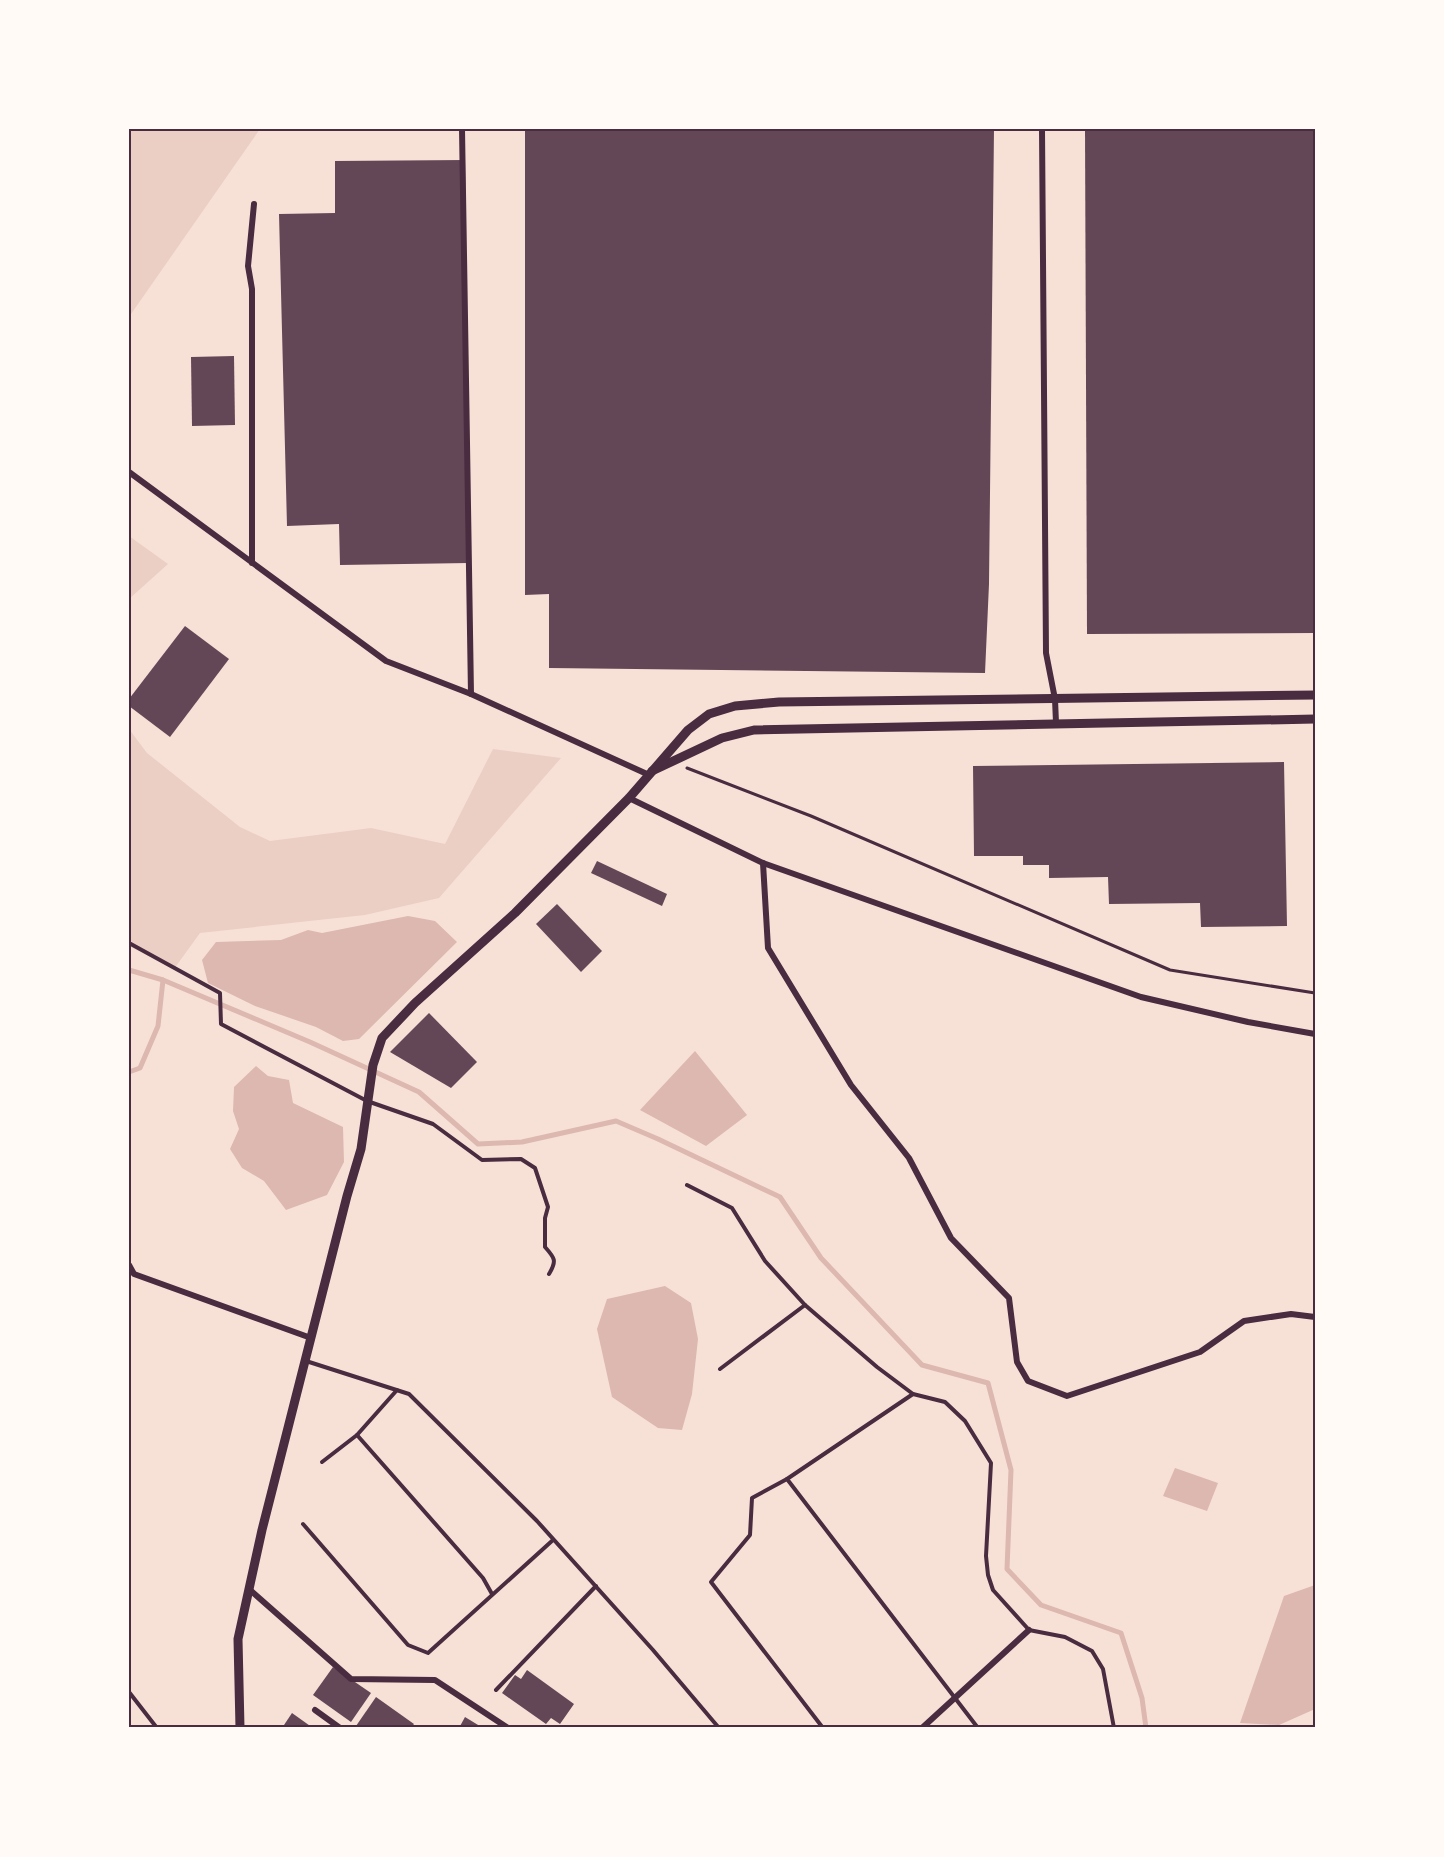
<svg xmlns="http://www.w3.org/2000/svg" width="1444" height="1857" viewBox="0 0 1444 1857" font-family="'Varela Round',sans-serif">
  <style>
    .green { fill: #ebcfc5 }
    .water { fill: #dcb8b0 }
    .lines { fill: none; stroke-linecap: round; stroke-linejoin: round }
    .stream { stroke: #dcb8b0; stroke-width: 5 }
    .building { fill: #644757 }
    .path { stroke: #4a2c40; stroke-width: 3 }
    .service { stroke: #4a2c40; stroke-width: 4 }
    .minor { stroke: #4a2c40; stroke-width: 6 }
    .tertiary { stroke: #4a2c40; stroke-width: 9 }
    .neatline { fill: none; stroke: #4a2c40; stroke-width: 2 }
  </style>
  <rect width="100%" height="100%" fill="#f7e1d7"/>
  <g class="green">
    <path d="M129,129H260L129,317Z"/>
    <path d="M129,536L168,564L129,599Z"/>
    <path d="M129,729L147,753L240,827L270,841L371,828L445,844L493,749L561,758L439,898L365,915L200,933L174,969L129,946Z"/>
  </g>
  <g class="water">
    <path d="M408,916L435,921L457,942L359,1039L343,1041L316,1027L255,1006L208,983L202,960L216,942L281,940L308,930L322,933Z"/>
    <path d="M695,1051L747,1115L706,1146L640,1110Z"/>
    <path d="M256,1066L268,1076L289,1080L293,1103L343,1127L344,1162L327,1195L286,1210L264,1181L242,1168L230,1149L239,1129L233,1111L234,1087Z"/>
    <path d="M665,1286L691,1303L698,1339L692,1394L682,1430L658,1428L612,1397L597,1329L607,1299Z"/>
    <path d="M1175,1468L1218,1483L1207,1511L1163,1496Z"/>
    <path d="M1315,1585V1709L1279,1725L1240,1723L1284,1596Z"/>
  </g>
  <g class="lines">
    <g class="stream">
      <path d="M129,970L163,980L310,1042L419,1092L478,1144L522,1142L616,1121L658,1139L780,1197L821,1258L922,1365L988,1383L1011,1470L1007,1569L1041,1605L1121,1633L1142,1698L1146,1728"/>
      <path d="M129,1072L140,1068L158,1026L163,980"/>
    </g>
  </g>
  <g class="building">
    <path d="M525,129H994L989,584L985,673L549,668V594L525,595Z"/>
    <path d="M1085,129H1315V633L1087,634Z"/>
    <path d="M465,160L469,563L340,565L339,524L287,526L279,214L335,213V161Z"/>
    <path d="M234,356L235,425L192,426L191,357Z"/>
    <path d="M185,626L229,659L170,737L129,706V699Z"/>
    <path d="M1284,762L1287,926L1201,927L1200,903L1109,904L1108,877L1049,878V865H1023V856H974L973,766Z"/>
    <path d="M597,861L667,894L662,906L591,873Z"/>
    <path d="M557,904L602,951L581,972L536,924Z"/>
    <path d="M429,1013L477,1062L451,1088L390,1052Z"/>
    <path d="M333,1667L371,1693L351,1722L313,1695Z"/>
    <path d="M527,1670L574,1704L560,1724L551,1718L546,1724L502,1693L515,1675L521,1679Z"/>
    <path d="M376,1697L414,1724L411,1728H359L356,1726Z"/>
    <path d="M292,1713L313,1728H282Z"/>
    <path d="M465,1717L483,1728H459Z"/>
  </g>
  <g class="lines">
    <path class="path" d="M687,768L811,816L1170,970L1315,993"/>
    <g class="service">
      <path d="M129,943L220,993L221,1024L367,1101L433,1124L482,1160L521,1159L535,1168L548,1207L545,1218V1247C555,1258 557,1261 549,1274"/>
      <path d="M687,1185L732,1208L765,1261L805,1305L877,1367L913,1394L945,1402L965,1421L991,1463L986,1556L988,1575L993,1590L1029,1630L1065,1637L1092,1651L1103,1669L1114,1728"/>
      <path d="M306,1361L409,1394L537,1521L653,1650L719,1728"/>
      <path d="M720,1369L805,1305"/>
      <path d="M913,1394L787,1479L978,1728"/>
      <path d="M357,1435L483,1578L492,1594"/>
      <path d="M322,1462L357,1435L397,1390"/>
      <path d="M787,1479L752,1498L750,1535L711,1582L823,1728"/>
      <path d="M303,1524L408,1645L428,1653L553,1540"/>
      <path d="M496,1690L596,1586"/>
      <path d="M129,1692L157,1728"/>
    </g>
    <g class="minor">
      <path d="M462,129L471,694"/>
      <path d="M1042,129L1046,653L1055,699L1056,723"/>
      <path d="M129,472L386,661L471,694L647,774"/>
      <path d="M252,563V289L248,266L254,204"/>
      <path d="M629,798L763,863L1141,997L1248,1022L1315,1034"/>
      <path d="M763,863L768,948L851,1085L909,1158L951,1238L1009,1298L1017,1362L1028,1381L1067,1396L1200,1352L1244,1321L1291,1314L1315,1317"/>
      <path d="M129,1265L134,1274L311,1338"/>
      <path d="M249,1589L351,1679L435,1680L508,1728"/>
      <path d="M315,1710L340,1728"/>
      <path d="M922,1728L1029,1630"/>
    </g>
    <g class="tertiary">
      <path d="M652,771L722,738L754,730L1315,719"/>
      <path d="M240,1728L238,1639L262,1530L347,1196L361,1149L373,1065L382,1038L415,1003L515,913L629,798L688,730L709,714L735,706L779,702L1315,695"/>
    </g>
  </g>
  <rect width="1444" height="1857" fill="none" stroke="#fffaf5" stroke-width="261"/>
  <rect x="130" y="130" width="1184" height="1596" class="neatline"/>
</svg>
